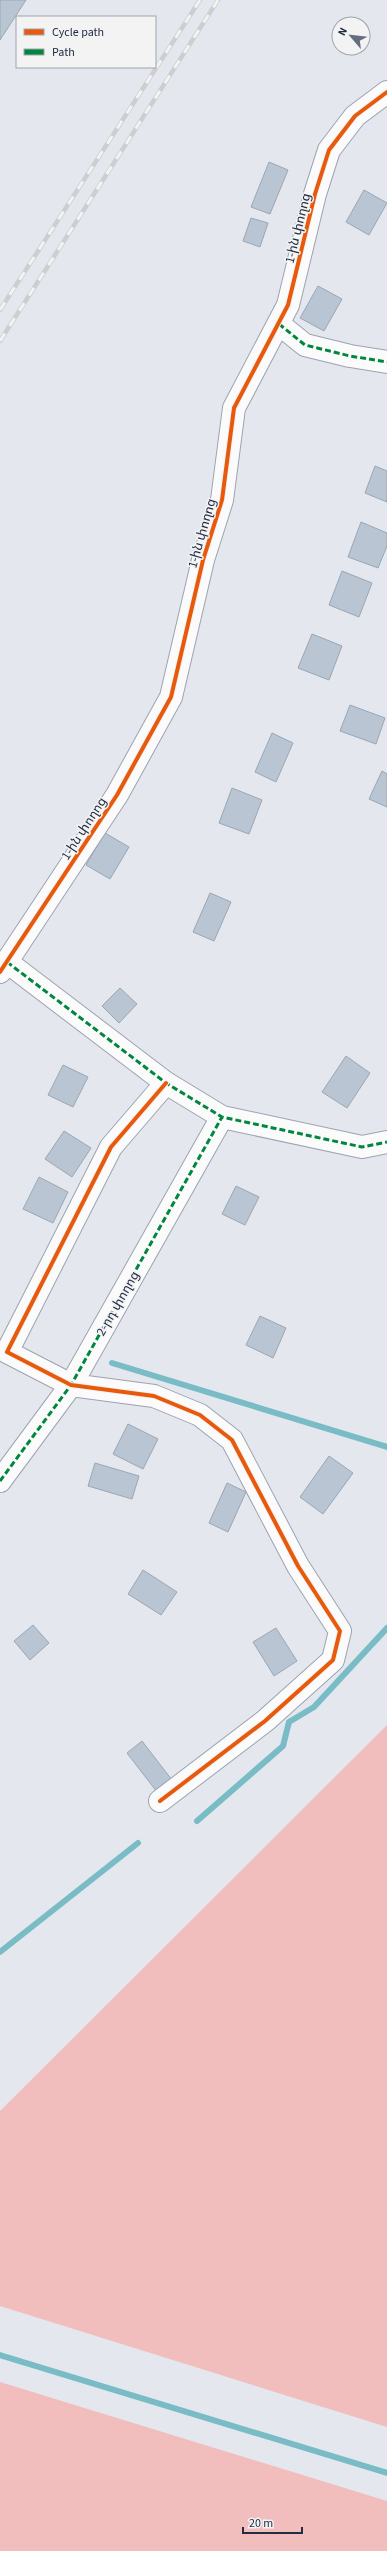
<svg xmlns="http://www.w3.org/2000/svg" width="387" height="2551" viewBox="0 0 387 2551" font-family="'Source Sans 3','Noto Sans Armenian',sans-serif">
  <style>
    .green { fill: #f2bdbd }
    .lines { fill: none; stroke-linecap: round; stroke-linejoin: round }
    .stream { stroke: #7abcc5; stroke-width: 6 }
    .building { fill: #b9c5d2; stroke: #9aa7b3 }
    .minor-casing { stroke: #9ca3b0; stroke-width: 24 }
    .minor { stroke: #fbfbfc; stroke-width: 22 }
    .rail-casing { stroke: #ccced1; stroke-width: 4.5 }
    .rail { stroke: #f3f3f3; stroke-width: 3; stroke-dasharray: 9; stroke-linecap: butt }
    .quiet { stroke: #00873e; stroke-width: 3; stroke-dasharray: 6 3; stroke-linecap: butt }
    .cycleway-casing { stroke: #f3f3f3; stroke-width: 6 }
    .cycleway { stroke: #e8590c; stroke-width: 4 }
    .labels { text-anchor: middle; stroke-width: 3; stroke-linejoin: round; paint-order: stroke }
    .street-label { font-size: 13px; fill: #212d45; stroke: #f3f3f3 }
  </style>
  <rect width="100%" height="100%" fill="#e4e7ee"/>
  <g class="green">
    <path d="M387,1725V2427L0,2306V2111Z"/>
    <path d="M0,2382L387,2501V2551H0Z"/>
  </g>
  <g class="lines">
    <g class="stream">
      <path d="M112,1363L387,1447"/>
      <path d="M197,1821L283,1746L289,1722L314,1707L387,1628"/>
      <path d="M0,1952L138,1843"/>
      <path d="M0,2355L387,2473"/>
    </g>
  </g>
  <g class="building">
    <path d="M0,0H26L0,40Z"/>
    <path d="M269,162L288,170L270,214L251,207Z"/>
    <path d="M364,190L387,203L369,235L346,222Z"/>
    <path d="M251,218L268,223L260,247L243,241Z"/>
    <path d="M318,286L342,299L324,331L300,318Z"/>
    <path d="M375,466L387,471V502L365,493Z"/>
    <path d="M361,522L387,533V546L378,568L348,557Z"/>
    <path d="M342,571L372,583L359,617L329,605Z"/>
    <path d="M312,634L342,646L329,680L298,668Z"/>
    <path d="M350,705L385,718L376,744L340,731Z"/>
    <path d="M272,733L293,743L276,782L255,772Z"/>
    <path d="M382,771L387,774V807L369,799Z"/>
    <path d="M232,788L262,800L249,834L219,823Z"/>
    <path d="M105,833L129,847L110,879L86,865Z"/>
    <path d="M210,893L231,902L214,941L193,932Z"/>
    <path d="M120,988L137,1004L119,1023L102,1006Z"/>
    <path d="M346,1056L370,1073L347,1108L322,1092Z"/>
    <path d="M63,1065L88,1077L73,1107L48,1095Z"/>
    <path d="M64,1131L91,1148L72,1177L45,1159Z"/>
    <path d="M39,1177L68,1192L53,1223L23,1209Z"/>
    <path d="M236,1186L259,1197L245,1225L222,1214Z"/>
    <path d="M260,1316L286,1328L273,1358L246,1345Z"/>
    <path d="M128,1424L158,1439L143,1469L113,1454Z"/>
    <path d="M329,1456L353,1473L323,1514L300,1497Z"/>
    <path d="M95,1463L139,1476L132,1499L88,1486Z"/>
    <path d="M227,1483L246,1492L228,1532L209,1523Z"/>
    <path d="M143,1570L177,1592L161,1615L128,1594Z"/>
    <path d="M33,1625L49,1643L30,1660L14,1641Z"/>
    <path d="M276,1628L297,1661L274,1676L253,1642Z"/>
    <path d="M142,1741L172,1780L157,1792L127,1753Z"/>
  </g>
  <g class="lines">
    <defs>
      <g id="minor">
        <path d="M279,324L305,345L350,356L387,362"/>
        <path d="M7,962L166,1083L222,1117L362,1147L387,1142"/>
        <path d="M0,972L117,795L171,697L203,560L222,500L234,408L288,305L315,194L329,150L355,116L387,92"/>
        <path d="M0,1481L71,1385L222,1117"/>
        <path d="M160,1801L265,1721L333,1660L340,1631L298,1566L232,1440L200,1415L154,1396L71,1385L7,1352L111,1147L166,1083"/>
      </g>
    </defs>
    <use href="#minor" class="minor-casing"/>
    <use href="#minor" class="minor"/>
    <defs>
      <g id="rail">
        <path d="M0,310L200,0"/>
        <path d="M0,341L218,0"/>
      </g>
    </defs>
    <use href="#rail" class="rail-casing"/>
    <use href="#rail" class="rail"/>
    <g class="quiet">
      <path d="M279,324L305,345L350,356L387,362"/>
      <path d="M7,962L166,1083L222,1117L362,1147L387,1142"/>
      <path d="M0,1481L71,1385L222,1117"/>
    </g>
    <defs>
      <g id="cycleway">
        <path d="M0,972L117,795L171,697L203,560L222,500L234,408L288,305L315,194L329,150L355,116L387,92"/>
        <path d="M160,1801L265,1721L333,1660L340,1631L298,1566L232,1440L200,1415L154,1396L71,1385L7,1352L111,1147L166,1083"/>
      </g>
    </defs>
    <use href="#cycleway" class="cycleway-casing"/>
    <use href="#cycleway" class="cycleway"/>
  </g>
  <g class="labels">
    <g class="street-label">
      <text transform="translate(297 228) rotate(-76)" y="5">1-ին փողոց</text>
      <text transform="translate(201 533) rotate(-74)" y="5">1-ին փողոց</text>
      <text transform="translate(83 828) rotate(-57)" y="5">1-ին փողոց</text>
      <text transform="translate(117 1303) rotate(-60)" y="5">2-րդ փողոց</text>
    </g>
  </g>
  <rect x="16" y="16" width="140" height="52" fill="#f3f3f3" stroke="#9fa4ad"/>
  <rect x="24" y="29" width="20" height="6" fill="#e8590c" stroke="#9fa4ad"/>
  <text x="52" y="36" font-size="12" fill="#212d45">Cycle path</text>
  <rect x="24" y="49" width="20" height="6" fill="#00873e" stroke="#9fa4ad"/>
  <text x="52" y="56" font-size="12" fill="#212d45">Path</text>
  <g transform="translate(351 36) rotate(298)"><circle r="19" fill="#f3f3f3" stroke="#9fa4ad"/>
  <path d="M0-3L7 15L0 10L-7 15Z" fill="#656e80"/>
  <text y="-6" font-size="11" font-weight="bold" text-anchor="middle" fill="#212d45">N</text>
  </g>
  <path d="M243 2527v6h59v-6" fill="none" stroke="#212d45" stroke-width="2"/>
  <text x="249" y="2527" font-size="12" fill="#212d45" stroke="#f3f3f3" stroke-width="3" paint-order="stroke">20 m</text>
</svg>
